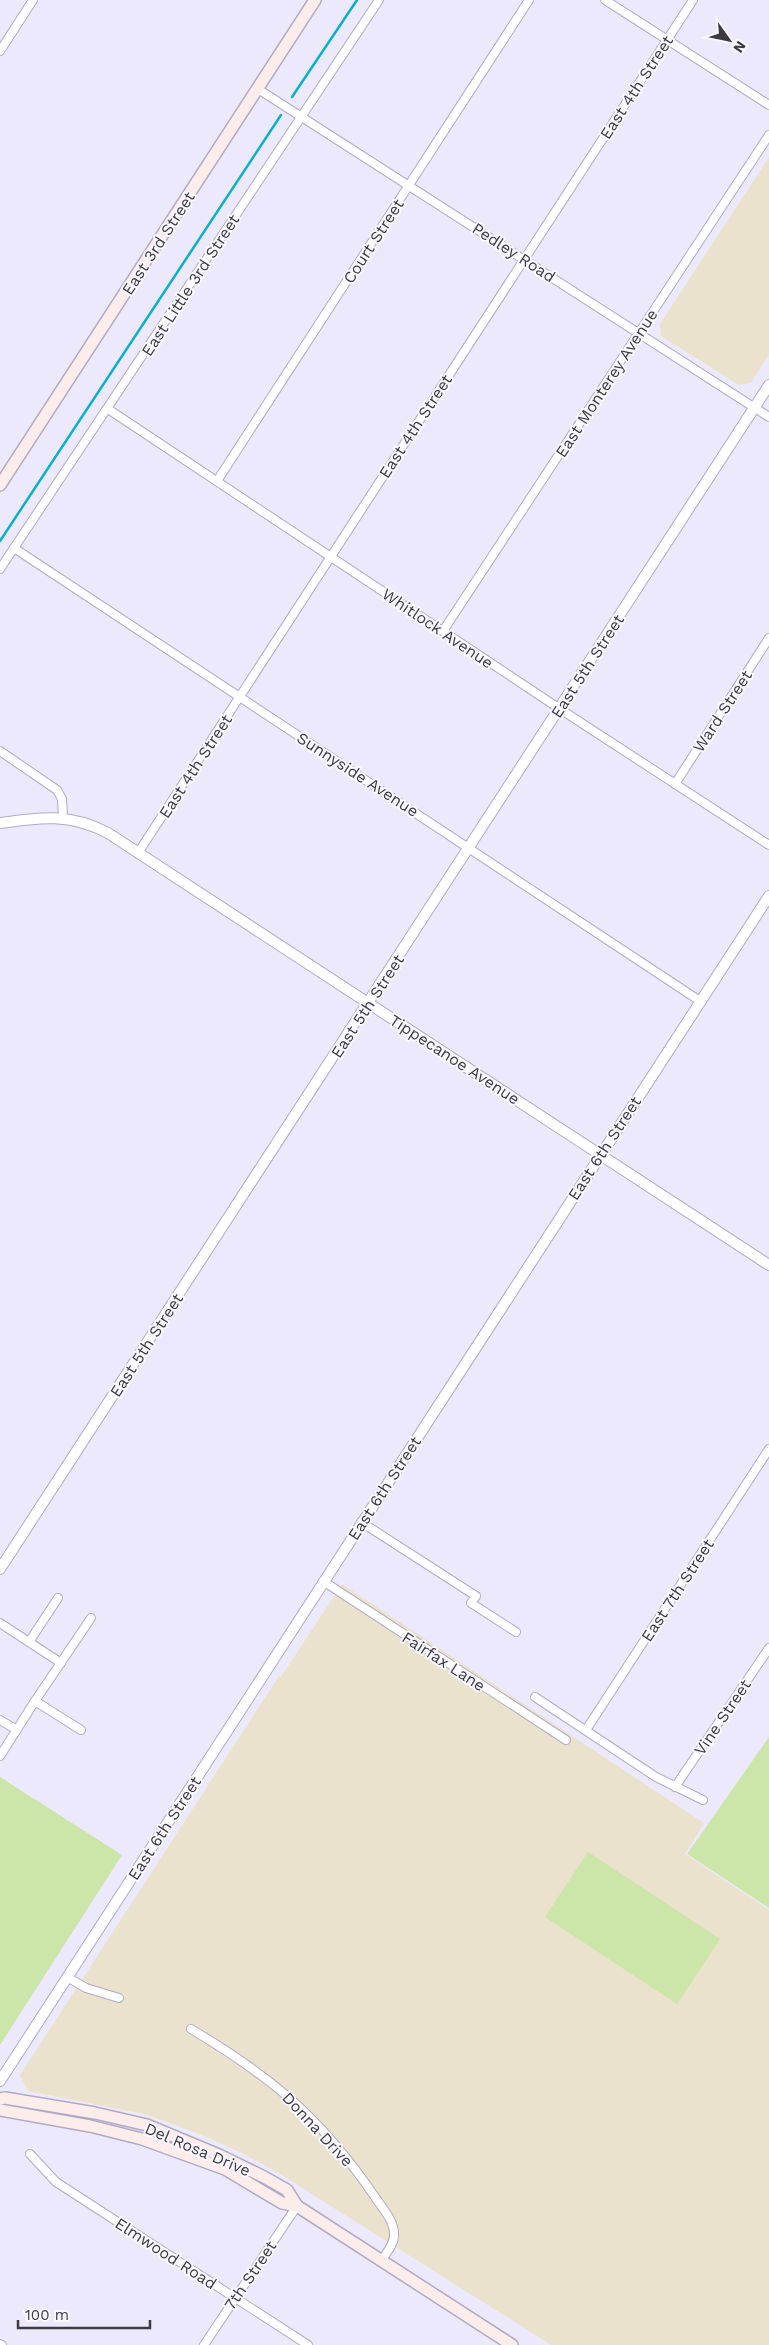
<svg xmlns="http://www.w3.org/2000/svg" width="769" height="2345" viewBox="0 0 769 2345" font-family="'Work Sans',sans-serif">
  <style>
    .education { fill: #eae2cc }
    .green { fill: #cbe6a8 }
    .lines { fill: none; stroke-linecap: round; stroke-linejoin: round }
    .stream { stroke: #0ab1cc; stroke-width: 2.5 }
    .minor-casing { stroke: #b0aac7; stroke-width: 10 }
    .tertiary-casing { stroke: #b0aac7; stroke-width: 12 }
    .secondary-casing { stroke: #b0aac7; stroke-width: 14 }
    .minor { stroke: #fff; stroke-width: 8 }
    .tertiary { stroke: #fff; stroke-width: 10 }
    .secondary { stroke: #fdedea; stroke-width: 11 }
    .labels { text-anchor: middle; stroke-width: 4; stroke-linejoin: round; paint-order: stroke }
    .street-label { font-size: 16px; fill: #3d3a46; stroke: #faf8ff }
  </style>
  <rect width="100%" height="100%" fill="#ede9fc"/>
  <g class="education">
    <path d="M769,157V354L751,383L739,385L661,336L660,324Z"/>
    <path d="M342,1584L704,1823L685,1854L769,1910V2345H551L277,2172L242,2153L195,2132L144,2114L28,2091L20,2075L279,1676L281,1677Z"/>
  </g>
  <g class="green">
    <path d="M769,1737V1908L687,1854Z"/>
    <path d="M0,1777L122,1855L0,2045Z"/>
    <path d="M588,1852L720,1939L677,2004L545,1917Z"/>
  </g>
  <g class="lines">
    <g class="stream">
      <path d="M292,97L357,0"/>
      <path d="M0,541L281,115"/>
    </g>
    <defs>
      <g id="minor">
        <path d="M605,0L769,105"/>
        <path d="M0,51L33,0"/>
        <path d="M258,89L769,417"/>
        <path d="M108,409L560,709L769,845"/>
        <path d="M217,481L529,0"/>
        <path d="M14,548L700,1001"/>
        <path d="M0,569L379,0"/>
        <path d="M443,631L769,135"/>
        <path d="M0,751L57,790L62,799L63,818"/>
        <path d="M675,784L769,638"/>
        <path d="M138,853L693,0"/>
        <path d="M361,1522L476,1596L471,1603L516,1632"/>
        <path d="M323,1581L566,1740"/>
        <path d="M0,1623L61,1663"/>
        <path d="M29,1642L58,1598"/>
        <path d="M535,1697L656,1777L703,1800"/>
        <path d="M35,1701L91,1618"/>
        <path d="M0,1720L17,1730"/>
        <path d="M586,1730L769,1449"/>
        <path d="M0,1756L35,1701L81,1730"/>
        <path d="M675,1787L769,1648"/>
        <path d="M67,1977L86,1988L119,1998"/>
        <path d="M191,2029C272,2077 322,2119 375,2197C382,2208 394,2220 394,2234C395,2244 386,2253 381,2261"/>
        <path d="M30,2154L56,2182L308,2345"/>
        <path d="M0,2344L2,2345"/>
        <path d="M204,2345L297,2206"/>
      </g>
      <g id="tertiary">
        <path d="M0,823C41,817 70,813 108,833L769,1265"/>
        <path d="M0,1569L769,385"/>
        <path d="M0,2081L769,896"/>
      </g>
      <g id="secondary">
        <path d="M0,485L315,0"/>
        <path d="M0,2099L5,2098L95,2113L147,2125L219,2155L264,2177L287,2190L297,2206"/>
        <path d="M0,2110L90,2126L142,2139L225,2169L282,2203L297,2206L512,2345"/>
      </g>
    </defs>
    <use href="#minor" class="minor-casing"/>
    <use href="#tertiary" class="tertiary-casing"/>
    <use href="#secondary" class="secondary-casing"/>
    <use href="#minor" class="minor"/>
    <use href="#tertiary" class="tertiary"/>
    <use href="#secondary" class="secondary"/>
  </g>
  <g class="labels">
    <g class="street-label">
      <text transform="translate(636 87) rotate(-57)" y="6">East 4th Street</text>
      <text transform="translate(373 241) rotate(-57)" y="6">Court Street</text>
      <text transform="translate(158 243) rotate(-57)" y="6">East 3rd Street</text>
      <text transform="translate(514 252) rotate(33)" y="6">Pedley Road</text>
      <text transform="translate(190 285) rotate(-57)" y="6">East Little 3rd Street</text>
      <text transform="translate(606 383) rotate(-57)" y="6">East Monterey Avenue</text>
      <text transform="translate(415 426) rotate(-57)" y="6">East 4th Street</text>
      <text transform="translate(438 628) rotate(34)" y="6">Whitlock Avenue</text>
      <text transform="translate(587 666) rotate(-57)" y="6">East 5th Street</text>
      <text transform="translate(722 711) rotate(-57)" y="6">Ward Street</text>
      <text transform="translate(195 766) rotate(-57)" y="6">East 4th Street</text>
      <text transform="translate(358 774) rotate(33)" y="6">Sunnyside Avenue</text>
      <text transform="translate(367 1006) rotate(-57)" y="6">East 5th Street</text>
      <text transform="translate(455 1059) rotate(33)" y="6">Tippecanoe Avenue</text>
      <text transform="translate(604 1148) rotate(-57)" y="6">East 6th Street</text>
      <text transform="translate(146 1345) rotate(-57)" y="6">East 5th Street</text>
      <text transform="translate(384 1488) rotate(-57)" y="6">East 6th Street</text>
      <text transform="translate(677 1590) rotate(-57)" y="6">East 7th Street</text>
      <text transform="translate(444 1661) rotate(33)" y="6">Fairfax Lane</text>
      <text transform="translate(722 1717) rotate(-56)" y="6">Vine Street</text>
      <text transform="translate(164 1828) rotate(-57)" y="6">East 6th Street</text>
      <text transform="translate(318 2129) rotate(47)" y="6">Donna Drive</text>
      <text transform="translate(198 2149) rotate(23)" y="6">Del Rosa Drive</text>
      <text transform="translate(166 2253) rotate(33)" y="6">Elmwood Road</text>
      <text transform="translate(250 2275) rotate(-56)" y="6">7th Street</text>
    </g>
  </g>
  <g transform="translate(729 40) rotate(123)" stroke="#faf8ff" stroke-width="4" paint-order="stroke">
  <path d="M0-4L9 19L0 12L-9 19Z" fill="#3d3a46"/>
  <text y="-8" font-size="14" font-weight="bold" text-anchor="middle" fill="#3d3a46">N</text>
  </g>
  <path d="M18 2320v8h132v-8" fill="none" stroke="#3d3a46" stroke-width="2.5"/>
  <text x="25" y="2320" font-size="15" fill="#3d3a46" stroke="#faf8ff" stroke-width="4" paint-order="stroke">100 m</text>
</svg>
